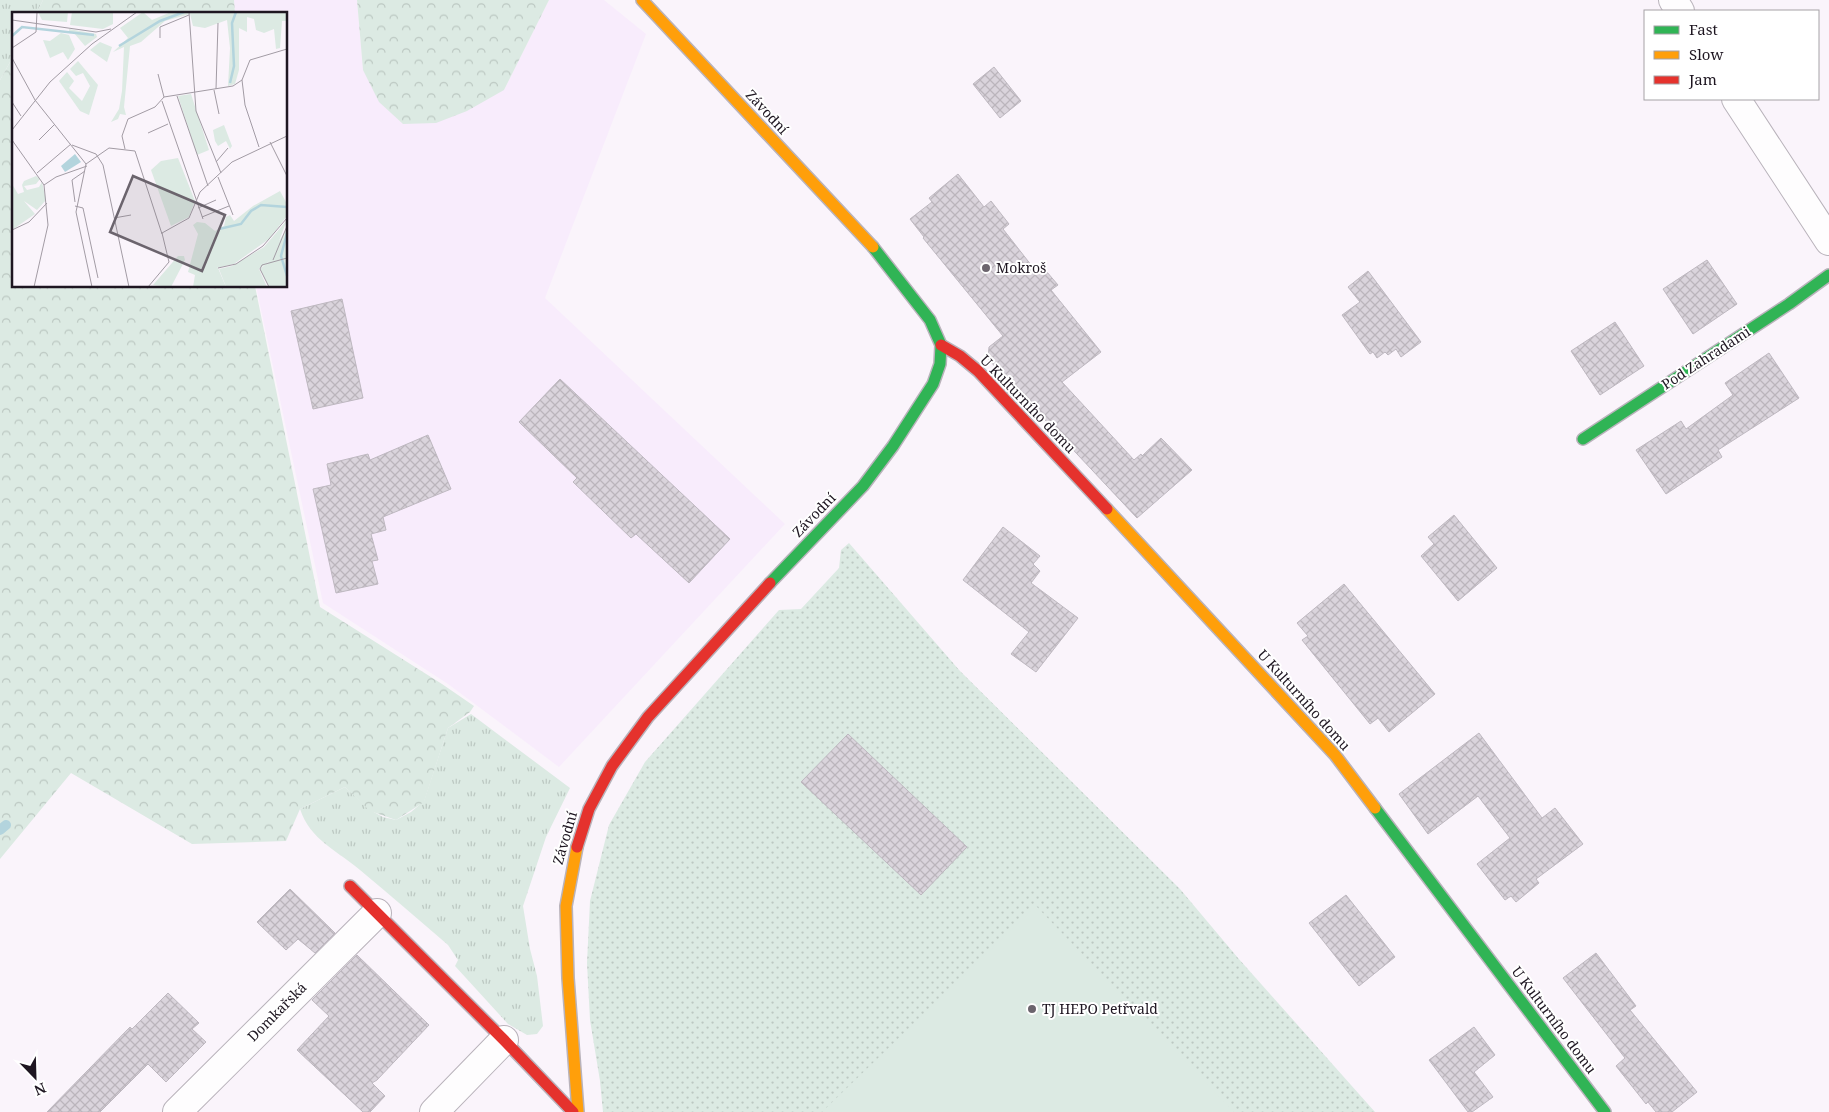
<svg xmlns="http://www.w3.org/2000/svg" width="1829" height="1112" viewBox="0 0 1829 1112" font-family="'Noto Serif',serif">
  <style>
    .built { fill: #f8ecfc }
    .grass { fill: url(#grass-tufts) }
    .forest { fill: url(#forest-crowns) }
    .park { fill: url(#park-dots) }
    .pitch { fill: #dceae3 }
    .lines { fill: none; stroke-linecap: round; stroke-linejoin: round }
    .stream { stroke: #b3d4dd; stroke-width: 10 }
    .building { fill: url(#building-cross-hatch); stroke: #beb8c0 }
    .street-casing { stroke: #b9b3bb; stroke-width: 30 }
    .fast-casing { stroke: #b9b3bb; stroke-width: 14 }
    .slow-casing { stroke: #b9b3bb; stroke-width: 14 }
    .jam-casing { stroke: #b9b3bb; stroke-width: 14 }
    .street { stroke: #fefdfe; stroke-width: 28 }
    .fast { stroke: #30b455; stroke-width: 11 }
    .slow { stroke: #ff9f0a; stroke-width: 11 }
    .jam { stroke: #e5322d; stroke-width: 11 }
    .poi-dot { fill: #6b646d; stroke: #fff; stroke-width: 2 }
    .labels { text-anchor: middle; stroke-width: 4; stroke-linejoin: round; paint-order: stroke }
    .street-label { font-size: 14px; fill: #1e1621; stroke: #fff }
    .poi-label { font-size: 14px; fill: #1e1621; stroke: #fff; text-anchor: start }
    .inset-river { fill: none; stroke: #b3d4dd; stroke-width: 2.5 }
    .inset-road { fill: none; stroke: #a29ba4; stroke-width: 1 }
    .view { fill: #6b646d; fill-opacity: 0.15; stroke: #6b646d; stroke-width: 2.5 }
    .inset-edge { fill: none; stroke: #1e1621; stroke-width: 2.5 }
  </style>
  <defs>
    <pattern id="grass-tufts" width="24" height="20" patternUnits="userSpaceOnUse" patternTransform="scale(1.25)"><rect width="24" height="20" fill="#dceae3"/><path d="M3 7l-1-3M5 7V3M7 7l1-3M15 17l-1-3M17 17v-4M19 17l1-3" fill="none" stroke="#bcc8c2"/></pattern>
    <pattern id="forest-crowns" width="20" height="18" patternUnits="userSpaceOnUse" patternTransform="scale(1.25)"><rect width="20" height="18" fill="#dceae3"/><path d="M2 6a3 3 0 1 1 6 0M12 15a3 3 0 1 1 6 0" fill="none" stroke="#bcc8c2"/></pattern>
    <pattern id="park-dots" width="8" height="8" patternUnits="userSpaceOnUse" patternTransform="scale(1.25)"><rect width="8" height="8" fill="#dceae3"/><path d="M2 2h.1M6 6h.1" fill="none" stroke="#bcc8c2" stroke-width="1.8" stroke-linecap="round"/></pattern>
    <pattern id="building-cross-hatch" width="8" height="8" patternUnits="userSpaceOnUse" patternTransform="scale(1.25)"><rect width="8" height="8" fill="#dad4dc"/><path d="M0 0l8 8M0 8l8-8" fill="none" stroke="#bbb5bc"/></pattern>
  </defs>
  <rect width="100%" height="100%" fill="#faf4fb"/>
  <path class="built" d="M234,0H357L363,70L504,90L549,0H604L646,34L545,298L785,524L559,767L448,684L323,603L256,286H286V14H235Z"/>
  <g class="grass">
    <path d="M0,0H43L36,14H14V55L0,80Z"/>
    <path d="M471,714L570,788L546,837L523,906L530,949L537,976L543,1026L537,1034L527,1035L508,1024L455,966L458,960L448,945C419,920 390,895 360,870C338,851 310,840 300,809L345,787L370,810L383,817L396,820L411,812L424,801L448,728Z"/>
  </g>
  <g class="forest">
    <path d="M43,0H234L235,14H36Z"/>
    <path d="M357,0H549L504,90L467,111L436,123L403,124L379,102L363,70Z"/>
    <path d="M14,55V286H255L320,607L442,684L474,706L470,712L448,728L424,802L396,820L370,811L345,787L300,809L286,841L192,844L71,773L0,859V80Z"/>
  </g>
  <path class="park" d="M849,543L960,671L1180,889L1238,958L1375,1112H603L600,1081L590,1020L587,963L590,901L609,825L645,762L779,610L801,609L839,568L841,550Z"/>
  <path class="pitch" d="M1036,906L1234,1112H822Z"/>
  <g class="lines">
    <path class="stream" d="M0,830L6,825"/>
  </g>
  <g class="building">
    <path d="M994,67L1021,101L1000,118L973,84Z"/>
    <path d="M958,174L984,207L991,201L1009,224L1003,229L1035,270L1041,265L1058,285L1051,290L1101,352L1062,382L1134,460L1141,454L1142,456L1161,438L1192,470L1137,518L988,359L989,347L1003,336L923,238L924,237L910,219L932,202L929,198Z"/>
    <path d="M1707,260L1737,304L1693,334L1663,289Z"/>
    <path d="M1368,271L1421,342L1401,357L1396,349L1388,355L1385,352L1377,358L1373,352L1370,354L1342,315L1360,302L1348,287Z"/>
    <path d="M342,299L363,398L313,409L291,311Z"/>
    <path d="M1615,322L1644,366L1600,395L1571,351Z"/>
    <path d="M1769,353L1799,398L1718,450L1722,457L1666,494L1636,450L1681,421L1686,429L1733,395L1725,383Z"/>
    <path d="M560,379L730,539L689,583L636,534L631,538L573,482L577,478L519,422Z"/>
    <path d="M428,435L451,489L383,517L386,530L371,534L378,560L372,561L378,584L336,593L313,489L331,485L327,464L368,454L370,460Z"/>
    <path d="M1454,515L1497,568L1458,601L1421,556L1434,544L1428,537Z"/>
    <path d="M1003,527L1040,556L1033,564L1040,571L1031,583L1078,618L1036,672L1011,654L1029,632L963,580Z"/>
    <path d="M1344,584L1435,694L1389,732L1378,718L1370,724L1302,640L1308,636L1297,623Z"/>
    <path d="M1479,733L1542,818L1555,808L1583,844L1536,879L1539,883L1516,902L1511,896L1505,900L1477,864L1510,838L1478,796L1428,834L1399,794Z"/>
    <path d="M848,734L967,847L921,895L801,782Z"/>
    <path d="M290,889L335,933L315,953L298,939L286,950L257,922Z"/>
    <path d="M1346,895L1395,957L1359,986L1309,923Z"/>
    <path d="M1596,953L1636,1006L1630,1010L1697,1092L1672,1112H1656L1648,1102L1646,1104L1616,1066L1625,1058L1563,978Z"/>
    <path d="M357,955L429,1025L377,1080L372,1083L385,1096L370,1112H363L297,1050L329,1016L312,1000Z"/>
    <path d="M168,993L199,1023L192,1029L206,1042L166,1082L148,1064L100,1112H47L130,1027L132,1029Z"/>
    <path d="M1474,1027L1495,1055L1474,1072L1493,1097L1472,1112H1468L1429,1060Z"/>
  </g>
  <g class="lines">
    <defs>
      <g id="street">
        <path d="M1673,0L1680,11"/>
        <path d="M1736,99L1829,241"/>
        <path d="M177,1112L377,913"/>
        <path d="M434,1112L504,1040"/>
      </g>
      <g id="fast">
        <path d="M1583,439L1789,304L1829,275"/>
        <path d="M770,583L863,486L893,446L933,384L940,364L941,345L930,320L873,247"/>
        <path d="M1375,808L1605,1112"/>
      </g>
      <g id="slow">
        <path d="M642,0L873,247"/>
        <path d="M1107,509L1335,755L1375,808"/>
        <path d="M577,847L566,906L568,978L578,1112"/>
      </g>
      <g id="jam">
        <path d="M941,345L960,356L978,371L1107,509"/>
        <path d="M577,847L589,809L612,766L648,717L770,583"/>
        <path d="M350,886L504,1040L573,1112"/>
      </g>
    </defs>
    <use href="#street" class="street-casing"/>
    <use href="#fast" class="fast-casing"/>
    <use href="#slow" class="slow-casing"/>
    <use href="#jam" class="jam-casing"/>
    <use href="#street" class="street"/>
    <use href="#fast" class="fast"/>
    <use href="#slow" class="slow"/>
    <use href="#jam" class="jam"/>
  </g>
  <g class="poi-dot">
    <circle cx="986" cy="268" r="5"/>
    <circle cx="1032" cy="1009" r="5"/>
  </g>
  <g class="labels">
    <g class="street-label">
      <text transform="translate(767 112) rotate(47)" y="5">Závodní</text>
      <text transform="translate(1706 358) rotate(-33)" y="5">Pod Zahradami</text>
      <text transform="translate(1028 404) rotate(46)" y="5">U Kulturního domu</text>
      <text transform="translate(814 515) rotate(-46)" y="5">Závodní</text>
      <text transform="translate(1304 700) rotate(48)" y="5">U Kulturního domu</text>
      <text transform="translate(565 838) rotate(-74)" y="5">Závodní</text>
      <text transform="translate(277 1012) rotate(-45)" y="5">Domkařská</text>
      <text transform="translate(1554 1020) rotate(53)" y="5">U Kulturního domu</text>
    </g>
    <g class="poi-label">
      <text x="996" y="273">Mokroš</text>
      <text x="1042" y="1014">TJ HEPO Petřvald</text>
    </g>
  </g>
  <g transform="translate(12 12)">
    <rect width="275" height="275" fill="#faf4fb"/>
    <path d="M26,0H56L55,10L30,8ZM60,0H101V12L91,17L58,13ZM57,17L84,22L85,25L73,34L62,21H57ZM49,21L57,23L63,37L56,48L51,40L38,46L31,28L38,29ZM88,30L100,35L95,50L78,38ZM66,49L86,73L77,103L68,99L47,69L55,60L62,69L57,76L70,89L78,74L71,61L64,64L58,57ZM179,82L197,138L185,143L166,84ZM24,164L28,167L24,172L12,174L15,178L27,175L30,170L34,188L25,198L12,189L23,202L0,218V172L6,182L12,180L10,173L12,169ZM194,253L206,256L214,275H190L187,272V259Z" fill="#dceae3"/>
    <path d="M131,0L140,8L159,0H275V9H270L268,36L264,37L262,17L252,21L244,18L242,7L235,5V20L227,16V58L223,72L216,74L218,36L215,8L193,16L181,14L178,2L153,9L129,30L118,34L112,95L114,103L108,102L106,107L99,110L107,97L110,79L112,35L101,40L116,26L108,16ZM268,179L275,192V204L257,227L222,252L200,257L194,253L187,259L190,275H181L183,263L176,260L186,222L181,213L185,210L193,211L203,219L212,214L214,205L218,203L222,209L241,194ZM275,208L267,229L275,216V275H257L248,257L260,247L247,257L255,275H214L207,257L220,254L252,235ZM166,244H172L173,248L159,275L141,273Z" fill="#dceae3"/>
    <path d="M166,146L183,189L177,205L159,214L139,158L149,149Z" fill="#dceae3"/>
    <path d="M212,113L220,134L218,137L214,129L206,134L203,129L201,118Z" fill="#dceae3"/>
    <path d="M166,155L177,184L157,191L146,163Z" fill="#dceae3"/>
    <path d="M63,142L69,150L53,160L49,154Z" fill="#b3d4dd"/>
    <path class="inset-river" d="M0,24L10,15L82,23M107,34L148,9L172,0M218,71L222,54L220,11L224,0M207,217L229,212L239,199L249,193L275,195M275,221L269,244L275,264"/>
    <path class="inset-road" d="M177,0L184,99L209,161M0,8L84,20L99,17M148,26V15L177,3M0,36L24,20L25,0M0,46L23,88L74,152L64,200L80,275M146,62L152,85M230,68L233,93L247,135M204,77L206,11M202,78L207,102M165,84L196,174M150,89L191,207M0,90L9,104M0,118L38,70L80,32L125,0M136,121L156,112M0,128L32,173L36,213L22,275M27,128L43,112M258,130L275,164M60,133L84,142L91,153L117,275M113,137L110,124L116,107L143,95L152,85L221,74L230,68L238,48L275,37M204,150L216,136M74,152L97,136L123,139L150,222M25,161L59,132M206,165L221,203M32,173L44,165L75,154M63,190L60,168L73,159M63,194L71,196L86,266M186,196L204,188M190,205L217,194M102,206L119,203M0,218L17,210L35,191M261,248L275,214M206,256L224,252L251,234L275,206M136,275L157,250L150,221L177,206L188,180L220,150L275,124M257,275L248,257L250,253L275,246"/>
    <path class="view" d="M121,164L213,203L190,259L98,220Z"/>
    <rect width="275" height="275" class="inset-edge"/>
  </g>
  <rect x="1644" y="10" width="175" height="90" fill="#ffffff" stroke="#a5a2a6"/>
  <rect x="1654" y="26" width="25" height="8" fill="#30b455" stroke="#a5a2a6"/>
  <text x="1689" y="35" font-size="15" fill="#1e1621">Fast</text>
  <rect x="1654" y="51" width="25" height="8" fill="#ff9f0a" stroke="#a5a2a6"/>
  <text x="1689" y="60" font-size="15" fill="#1e1621">Slow</text>
  <rect x="1654" y="76" width="25" height="8" fill="#e5322d" stroke="#a5a2a6"/>
  <text x="1689" y="85" font-size="15" fill="#1e1621">Jam</text>
  <g transform="translate(35 1077) rotate(157)" stroke="#ffffff" stroke-width="4" paint-order="stroke">
  <path d="M0-4L9 19L0 12L-9 19Z" fill="#1e1621"/>
  <text y="-8" font-size="14" font-weight="bold" text-anchor="middle" fill="#1e1621">N</text>
  </g>
</svg>
